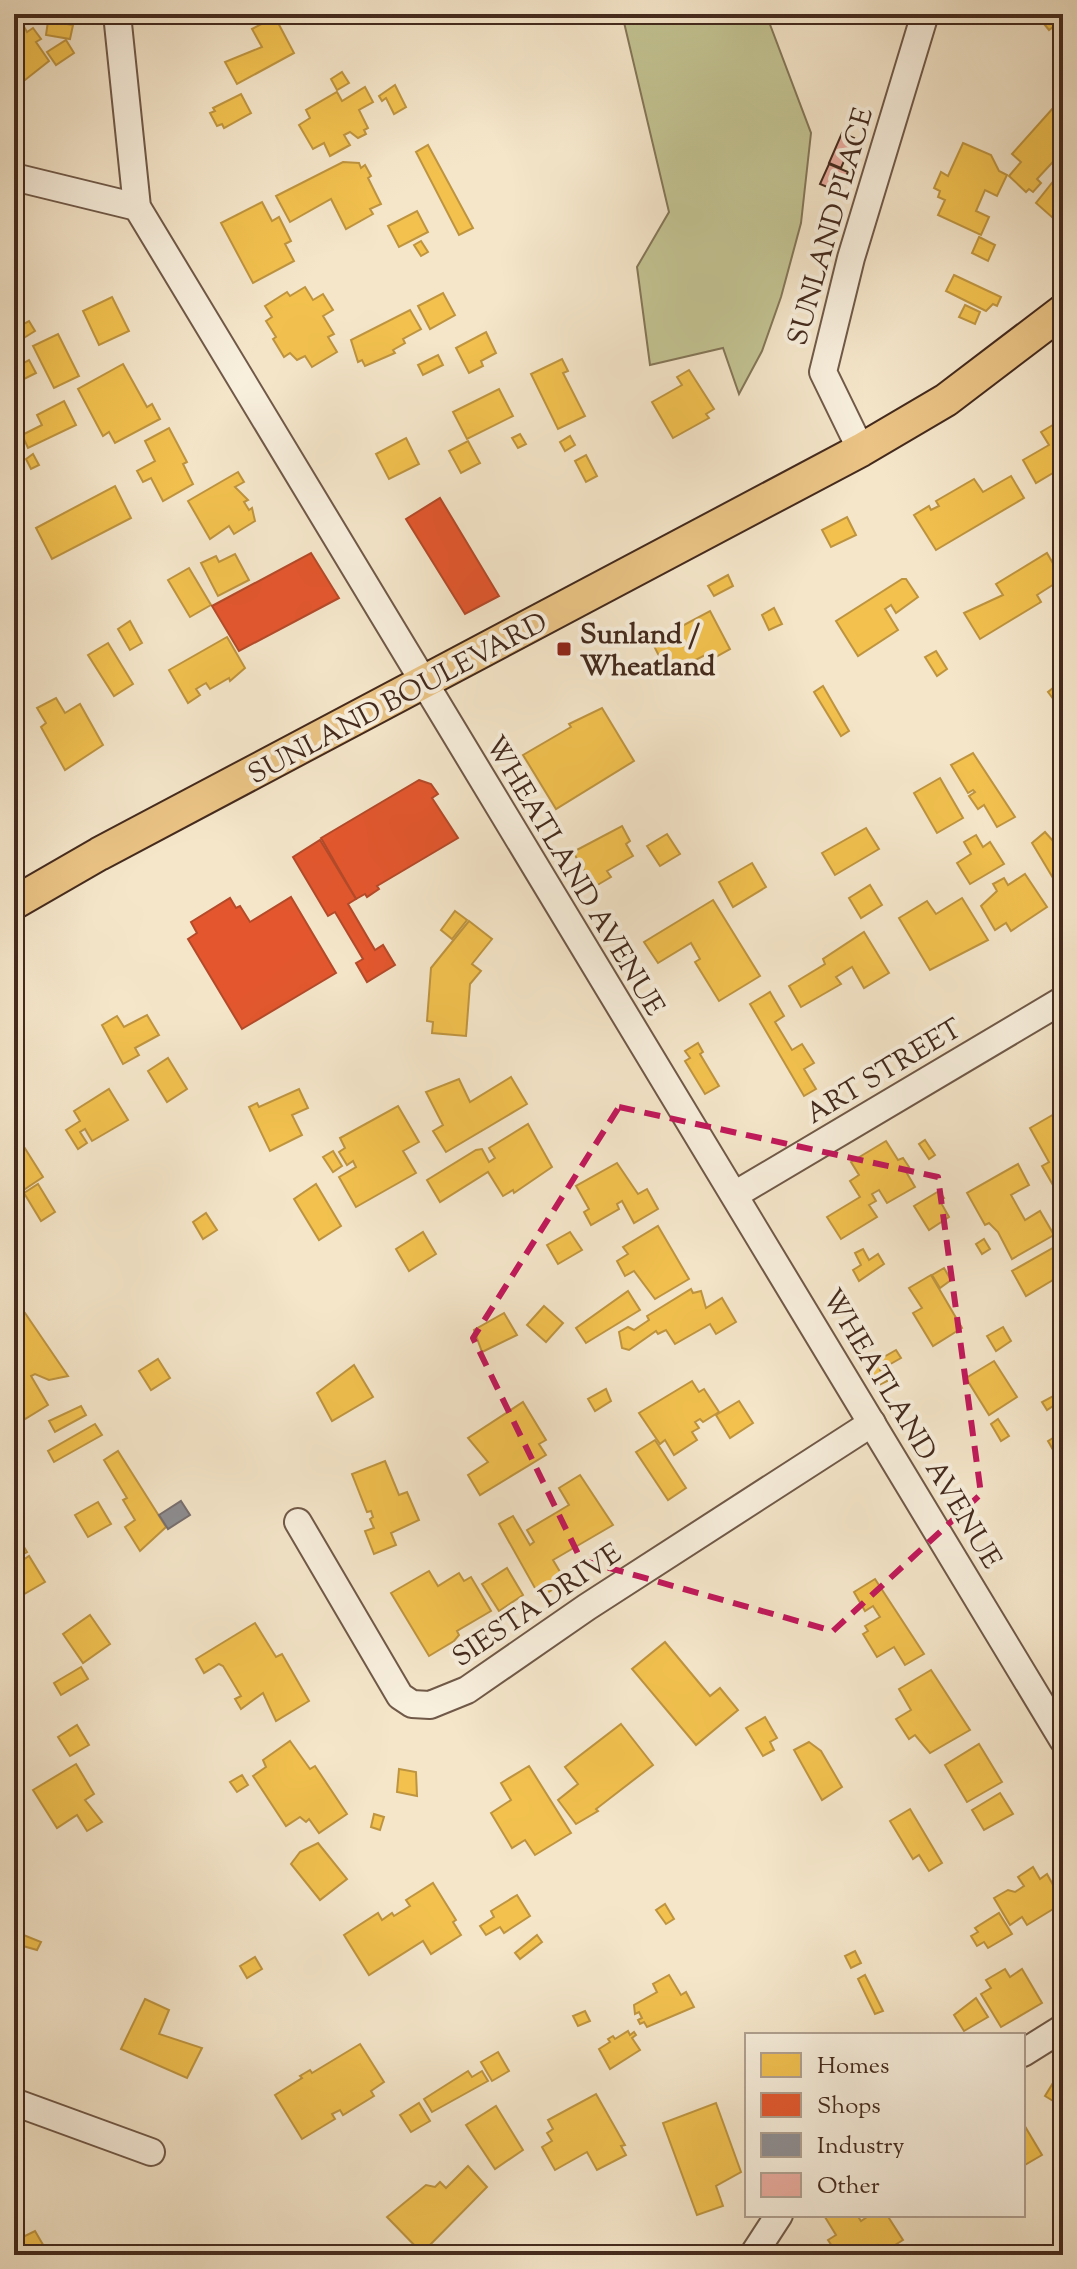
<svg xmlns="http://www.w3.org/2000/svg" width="1077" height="2269" viewBox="0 0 1077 2269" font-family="'Sorts Mill Goudy',serif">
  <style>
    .green { fill: #c3c392; stroke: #847658; stroke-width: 2 }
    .homes { fill: #f2c14e; stroke: #be943f; stroke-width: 2 }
    .shops { fill: #e4572e; stroke: #b44a29; stroke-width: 2 }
    .industry { fill: #8d8d92; stroke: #776f6f; stroke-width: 2 }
    .building { fill: #ebac9f; stroke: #442a1d; stroke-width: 2 }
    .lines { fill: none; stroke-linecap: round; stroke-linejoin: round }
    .minor-casing { stroke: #705948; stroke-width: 30 }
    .major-casing { stroke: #442a1d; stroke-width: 36 }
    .minor { stroke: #f8efdd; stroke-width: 26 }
    .major { stroke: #eac385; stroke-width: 32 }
    .marked { fill: none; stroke: #c2185b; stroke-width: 6; stroke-dasharray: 16 10; stroke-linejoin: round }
    .poi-dot { fill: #8f2418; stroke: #f8efdd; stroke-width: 3 }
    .labels { text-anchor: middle; stroke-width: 8; stroke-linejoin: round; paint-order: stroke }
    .street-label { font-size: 28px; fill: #442a1d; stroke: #f8efdd }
    .poi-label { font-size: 28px; font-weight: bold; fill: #442a1d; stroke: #f8efdd; text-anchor: start }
  </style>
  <rect width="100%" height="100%" fill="#f5e6ca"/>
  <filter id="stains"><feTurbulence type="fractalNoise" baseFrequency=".0025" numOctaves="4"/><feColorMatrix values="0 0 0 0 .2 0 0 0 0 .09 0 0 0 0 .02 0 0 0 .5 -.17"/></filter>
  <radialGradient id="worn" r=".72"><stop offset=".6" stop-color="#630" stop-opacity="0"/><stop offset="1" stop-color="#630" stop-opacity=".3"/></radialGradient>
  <path class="green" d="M622,14H766L811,133L801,223L781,297L762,351L739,394L723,348L650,365L637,267L669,212Z"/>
  <g class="homes">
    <path d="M1036,14H1063V24L1061,21L1049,30Z"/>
    <path d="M275,17L294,53L237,84L225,62L262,47L252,29Z"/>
    <path d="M14,18H19L27,32L33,28L41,39L36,42L49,61L25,80L23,78L14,84Z"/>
    <path d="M48,21L73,25L70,39L46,35Z"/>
    <path d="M66,40L74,53L56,65L47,52Z"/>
    <path d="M342,72L349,83L337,90L331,79Z"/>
    <path d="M395,85L406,107L394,114L386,98L382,101L379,96Z"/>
    <path d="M365,87L373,102L359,110L368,128L364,130L366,134L358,138L350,132L344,135L350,145L330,156L324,143L313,149L299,125L310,118L306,110L337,92L342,101Z"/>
    <path d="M241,94L251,113L224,128L222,124L217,126L210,113L215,111L213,108Z"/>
    <path d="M1054,107L1063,115V151L1037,179L1041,183L1033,192L1029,189L1026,192L1009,176L1021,162L1012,154Z"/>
    <path d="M963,143L991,155L999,171L1007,175L997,196L985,190L976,211L989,217L981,235L938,215L945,200L938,197L940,191L934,188L941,172L948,176Z"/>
    <path d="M428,145L473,228L459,235L416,152Z"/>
    <path d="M343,162L359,163L361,168L365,165L371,176L368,178L381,204L370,209L373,214L346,229L331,199L290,222L276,196Z"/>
    <path d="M1063,169V225L1062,226L1036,203Z"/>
    <path d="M262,202L272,221L279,217L291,241L285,244L294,261L253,283L221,223Z"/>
    <path d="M417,211L428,232L399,247L388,226Z"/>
    <path d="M979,237L995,245L988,261L972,253Z"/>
    <path d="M421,241L428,252L421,256L414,245Z"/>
    <path d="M954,275L1001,297L997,306L993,304L986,311L946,291Z"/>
    <path d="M305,287L313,300L323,294L333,310L323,316L334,334L328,337L337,352L312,367L305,356L297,360L290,353L284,357L273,339L276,337L266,321L272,317L265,306L287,292L290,296Z"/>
    <path d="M443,293L455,315L430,329L418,306Z"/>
    <path d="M112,297L129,331L99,345L83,311Z"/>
    <path d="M965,305L980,312L975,324L959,317Z"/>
    <path d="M410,310L421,329L403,339L405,343L393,350L395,353L365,366L362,360L358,362L351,340Z"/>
    <path d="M29,321L35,331L14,344V329Z"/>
    <path d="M486,332L496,353L481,361L483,366L469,373L456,348Z"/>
    <path d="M58,334L79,376L54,388L33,346Z"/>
    <path d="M438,355L443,365L423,375L418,365Z"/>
    <path d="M562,359L568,371L563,373L585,416L558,429L531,374Z"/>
    <path d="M29,360L36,373L24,379L14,368Z"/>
    <path d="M123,364L147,407L152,404L160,419L115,443L109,432L103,436L78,389Z"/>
    <path d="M689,370L714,409L706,414L709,418L673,438L652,402L682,385L677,377Z"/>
    <path d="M499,389L513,416L467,439L453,412Z"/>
    <path d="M64,401L76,425L28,448L22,435L42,425L37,415Z"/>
    <path d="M1063,419V467L1036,483L1023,460L1049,445L1041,432Z"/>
    <path d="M169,428L187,462L183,464L193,484L163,501L151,478L143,482L137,471L155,461L145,441Z"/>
    <path d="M520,434L526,444L518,448L512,438Z"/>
    <path d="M570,436L575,445L565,451L560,442Z"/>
    <path d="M406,438L419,464L389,479L376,454Z"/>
    <path d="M468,441L480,463L461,473L449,451Z"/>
    <path d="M33,454L39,465L31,469L26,459Z"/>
    <path d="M586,455L597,476L586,482L575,461Z"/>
    <path d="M238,472L244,482L235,487L248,500L244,502L249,510L252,508L255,521L234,534L229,526L210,539L188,501Z"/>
    <path d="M1011,476L1024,498L936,550L914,515L929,506L931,510L939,506L936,501L974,479L983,492Z"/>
    <path d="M115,486L131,518L52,559L36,528Z"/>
    <path d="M847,517L856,535L831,547L822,530Z"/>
    <path d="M1047,553L1062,579L1037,595L1041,602L980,639L964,613L1003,595L996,584Z"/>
    <path d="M235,554L249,580L218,596L201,563L216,556L219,562Z"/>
    <path d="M189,568L211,605L190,617L168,580Z"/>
    <path d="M728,575L733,586L714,596L708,586Z"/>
    <path d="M902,579H906L918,597L896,613L891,605L885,609L898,630L858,656L836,621Z"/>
    <path d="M774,608L782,624L769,630L762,615Z"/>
    <path d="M710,611L730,649L712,659L709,653L668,674L652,642Z"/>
    <path d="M130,621L142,643L130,650L118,629Z"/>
    <path d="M227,637L245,668L230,681L229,678L210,689L206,683L196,689L200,695L188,703L169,670Z"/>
    <path d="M108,643L133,684L114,696L88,655Z"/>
    <path d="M936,651L947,669L937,676L925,657Z"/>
    <path d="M1063,680V712L1048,692Z"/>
    <path d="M823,686L849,731L841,736L814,692Z"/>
    <path d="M56,698L65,713L80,704L103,745L65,770L41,727L46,723L37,708Z"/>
    <path d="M602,708L634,761L556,809L523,755L571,727L569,724Z"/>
    <path d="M973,753L1015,817L997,827L984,805L978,809L969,796L975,792L973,790L968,793L951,765Z"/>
    <path d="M940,778L963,818L937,833L914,793Z"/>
    <path d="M622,826L630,841L626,844L633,856L607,871L611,877L594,887L573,852Z"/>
    <path d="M866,828L879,849L835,875L822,853Z"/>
    <path d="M1045,832L1063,852L1062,893L1032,843Z"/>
    <path d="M667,834L680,854L660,866L647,846Z"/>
    <path d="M976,835L983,847L990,842L1004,864L970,884L957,863L971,854L964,842Z"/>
    <path d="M752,863L766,887L733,907L719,882Z"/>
    <path d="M1025,874L1047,907L1011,931L1006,923L995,930L981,906L997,891L993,884L1004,878L1008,885Z"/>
    <path d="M870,885L882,905L861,918L849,898Z"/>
    <path d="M962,898L988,940L930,970L899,918L927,901L936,914Z"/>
    <path d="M713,900L760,976L719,1001L695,962L700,959L691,943L658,963L644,942Z"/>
    <path d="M455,911L467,920L452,939L441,930Z"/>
    <path d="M469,921L492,939L472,964L481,971L470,984L466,1036L432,1033L433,1022L427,1021L431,968Z"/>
    <path d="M864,932L889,973L864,988L852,967L836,977L841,984L801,1007L789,986L825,964L823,959Z"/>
    <path d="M770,992L784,1016L775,1022L792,1050L802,1044L814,1063L804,1069L816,1089L804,1096L750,1004Z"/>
    <path d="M147,1015L159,1035L135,1048L139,1055L123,1064L102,1025L117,1016L124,1027Z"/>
    <path d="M698,1043L703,1052L700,1054L719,1086L705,1094L685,1061L690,1058L685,1051Z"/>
    <path d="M168,1058L187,1089L167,1102L148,1071Z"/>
    <path d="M511,1077L527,1104L446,1152L433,1131L443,1125L426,1092L459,1079L470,1102Z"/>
    <path d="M109,1089L128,1120L92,1141L85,1129L80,1132L87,1143L78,1149L66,1130L80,1121L74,1111Z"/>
    <path d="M299,1089L308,1108L292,1115L302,1135L270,1151L249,1107L257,1103L259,1107Z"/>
    <path d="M398,1106L419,1142L403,1151L416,1173L356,1207L339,1177L356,1167L353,1161L347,1165L339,1152L345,1148L340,1138Z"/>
    <path d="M1063,1109V1170L1054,1169L1063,1185L1061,1199L1042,1166L1049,1162L1030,1128Z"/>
    <path d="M528,1124L552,1167L514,1193L513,1190L503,1196L488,1172L440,1202L427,1180L476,1150L482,1149L489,1162L495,1158L489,1148Z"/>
    <path d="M14,1131L43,1177L19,1193L14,1185Z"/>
    <path d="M925,1140L935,1155L929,1159L919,1144Z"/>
    <path d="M886,1141L898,1160L903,1158L909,1167L905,1170L915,1187L887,1203L879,1190L872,1194L876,1201L869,1205L877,1217L841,1239L827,1217L860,1197L850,1181L859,1175L851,1162Z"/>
    <path d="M333,1151L342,1166L333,1172L323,1157Z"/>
    <path d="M617,1163L638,1194L647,1189L658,1209L634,1223L622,1201L617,1204L619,1209L591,1225L584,1212L589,1209L576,1186Z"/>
    <path d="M1018,1164L1029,1185L1011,1195L1025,1220L1040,1211L1054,1235L1012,1259L998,1232L989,1223L985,1225L967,1193Z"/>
    <path d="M38,1184L55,1212L41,1221L24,1193Z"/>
    <path d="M316,1184L341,1226L319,1240L294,1199Z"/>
    <path d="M939,1191L944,1198L940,1201L949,1217L929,1230L914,1206Z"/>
    <path d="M206,1213L217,1230L203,1239L193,1222Z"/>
    <path d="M658,1226L689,1279L655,1299L634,1271L625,1276L617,1261L628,1254L623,1247Z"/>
    <path d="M423,1232L436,1254L409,1271L396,1249Z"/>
    <path d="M570,1232L582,1250L558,1264L547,1245Z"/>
    <path d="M984,1239L990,1249L982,1254L976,1244Z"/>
    <path d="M1058,1245L1063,1253V1274L1026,1296L1012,1271Z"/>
    <path d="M863,1249L869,1260L878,1254L884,1264L859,1281L853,1270L861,1265L855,1253Z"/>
    <path d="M944,1268L951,1280L940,1288L932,1275Z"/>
    <path d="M931,1275L962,1328L933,1346L913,1313L922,1308L909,1288Z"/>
    <path d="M691,1289L693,1293L701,1291L706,1308L722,1298L736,1322L716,1334L710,1324L675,1344L666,1330L658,1334L656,1331L629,1350L622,1348L619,1332L628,1327L634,1330L649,1320L647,1316Z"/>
    <path d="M628,1291L640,1310L586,1343L576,1328Z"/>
    <path d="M544,1306L563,1323L546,1342L527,1325Z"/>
    <path d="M25,1313L68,1376L49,1380L35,1374L31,1376L48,1405L25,1419L14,1400V1320Z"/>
    <path d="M504,1313L517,1335L482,1352L474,1330Z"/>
    <path d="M1003,1327L1011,1341L996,1351L987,1336Z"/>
    <path d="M896,1350L901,1358L880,1370L887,1381L879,1385L868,1366Z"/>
    <path d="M158,1359L170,1378L151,1390L139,1371Z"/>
    <path d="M994,1361L1017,1397L989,1415L966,1378Z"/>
    <path d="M354,1365L373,1397L332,1421L317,1393Z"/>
    <path d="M692,1381L699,1392L704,1389L719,1412L703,1422L700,1419L695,1422L699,1428L692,1432L697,1440L674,1455L665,1440L660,1444L639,1413Z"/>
    <path d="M606,1389L611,1401L595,1411L588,1399Z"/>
    <path d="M1055,1395L1059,1402L1047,1410L1042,1402Z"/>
    <path d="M739,1401L753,1423L730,1438L716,1415Z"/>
    <path d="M523,1402L546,1440L539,1444L546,1455L480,1495L468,1475L488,1462L468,1438Z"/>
    <path d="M81,1406L86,1415L55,1432L49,1421Z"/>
    <path d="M998,1419L1009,1436L1001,1441L991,1424Z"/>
    <path d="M95,1424L102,1435L54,1462L48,1451Z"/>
    <path d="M1063,1432V1460L1060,1462L1048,1441Z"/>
    <path d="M655,1440L686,1488L668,1500L636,1452Z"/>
    <path d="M118,1451L166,1527L140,1551L125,1527L135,1520L123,1500L127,1498L104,1460Z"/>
    <path d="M385,1461L399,1495L407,1492L419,1520L391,1533L396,1545L374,1554L365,1531L374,1528L370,1519L373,1517L371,1511L367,1512L352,1474Z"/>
    <path d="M580,1475L613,1525L553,1560L566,1582L540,1597L499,1524L513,1516L530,1545L534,1542L527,1530L569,1505L559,1488Z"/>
    <path d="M98,1502L111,1524L88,1537L75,1515Z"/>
    <path d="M14,1530L27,1552L18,1557L20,1562L29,1556L45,1582L14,1600Z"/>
    <path d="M507,1568L523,1595L499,1611L482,1584Z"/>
    <path d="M429,1571L438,1586L459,1573L464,1581L471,1577L491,1611L457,1631L459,1635L454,1641L429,1656L391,1593Z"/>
    <path d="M875,1579L924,1654L905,1665L894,1647L877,1657L863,1634L868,1631L865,1626L880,1617L873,1606L865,1611L854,1592Z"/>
    <path d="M90,1615L110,1644L83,1663L63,1634Z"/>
    <path d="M255,1623L276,1657L282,1654L309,1701L276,1721L263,1693L241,1709L235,1699L241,1696L223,1666L219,1664L204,1673L196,1659Z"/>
    <path d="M665,1642L710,1696L720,1688L738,1710L696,1745L632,1669Z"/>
    <path d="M81,1667L88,1679L61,1695L54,1683Z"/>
    <path d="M931,1670L970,1730L930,1753L915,1735L909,1739L896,1719L911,1710L899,1689Z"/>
    <path d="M765,1717L777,1738L770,1742L774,1750L763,1756L746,1728Z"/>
    <path d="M621,1724L653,1765L596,1809L598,1811L576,1824L558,1800L578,1784L565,1767Z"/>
    <path d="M77,1725L89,1745L70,1756L58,1737Z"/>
    <path d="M290,1741L310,1769L315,1766L347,1814L319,1833L309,1819L306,1822L300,1817L286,1826L253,1776L266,1767L263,1760Z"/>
    <path d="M809,1742L821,1751L842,1787L822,1800L794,1750Z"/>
    <path d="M979,1744L1002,1782L967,1802L945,1765Z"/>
    <path d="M76,1764L94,1794L85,1800L102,1822L87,1831L77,1815L57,1828L33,1790Z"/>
    <path d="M529,1766L571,1833L535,1855L525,1840L512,1848L491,1813L511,1800L501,1783Z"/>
    <path d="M399,1769L416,1772L417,1796L397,1792Z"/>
    <path d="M242,1775L248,1785L237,1792L230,1782Z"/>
    <path d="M1000,1793L1013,1814L984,1830L972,1810Z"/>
    <path d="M910,1809L942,1863L929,1871L919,1855L913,1859L890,1821Z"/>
    <path d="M374,1814L384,1817L380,1830L371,1827Z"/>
    <path d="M318,1843L347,1879L320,1900L291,1864L300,1852Z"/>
    <path d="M1033,1867L1040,1879L1047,1874L1063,1903L1027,1925L1022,1917L1010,1925L994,1898L1008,1890L1015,1892L1024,1886L1018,1877Z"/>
    <path d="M433,1883L456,1920L453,1922L461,1935L431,1954L423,1941L369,1975L344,1935L378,1913L382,1920L392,1913L394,1916L410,1906L406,1900Z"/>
    <path d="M517,1895L530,1916L504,1933L500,1927L486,1935L480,1926L494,1917L491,1911Z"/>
    <path d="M665,1904L674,1919L666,1924L656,1910Z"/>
    <path d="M999,1913L1012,1934L988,1948L984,1942L977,1946L971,1936L978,1932L975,1928Z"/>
    <path d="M21,1934L41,1942L37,1950L16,1944Z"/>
    <path d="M537,1935L542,1942L520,1959L515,1953Z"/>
    <path d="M855,1951L861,1963L851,1968L845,1956Z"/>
    <path d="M255,1957L262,1969L247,1978L240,1966Z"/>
    <path d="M1005,1969L1010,1977L1022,1969L1042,2003L1001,2027L981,1994L991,1988L986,1980Z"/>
    <path d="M669,1975L681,1995L686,1992L694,2007L647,2027L644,2022L640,2024L638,2020L642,2018L639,2012L635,2014L634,2005L657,1992L653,1984Z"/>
    <path d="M865,1975L883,2011L875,2014L858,1979Z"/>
    <path d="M976,1998L988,2017L964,2031L954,2015Z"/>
    <path d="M145,1999L169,2010L159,2034L202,2048L187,2078L121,2049Z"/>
    <path d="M585,2011L590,2021L578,2026L573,2016Z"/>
    <path d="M628,2031L630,2035L634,2032L636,2035L632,2038L640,2050L610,2069L599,2049L610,2042L608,2039L613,2036L615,2039Z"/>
    <path d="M360,2044L384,2082L371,2091L374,2096L343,2115L340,2110L332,2114L335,2119L302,2139L275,2095L302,2078L300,2076L310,2070L312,2073Z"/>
    <path d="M498,2052L509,2071L492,2081L481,2062Z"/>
    <path d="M468,2071L472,2077L482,2071L488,2081L432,2112L424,2099Z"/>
    <path d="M1059,2073L1063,2075V2107L1045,2096Z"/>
    <path d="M596,2094L625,2145L621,2146L626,2155L597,2170L587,2152L555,2170L542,2147L552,2141L547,2133L553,2129L548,2120Z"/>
    <path d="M419,2103L430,2121L411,2132L400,2115Z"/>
    <path d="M716,2103L741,2172L716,2186L723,2206L697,2215L663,2123Z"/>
    <path d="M496,2106L523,2150L495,2169L466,2125Z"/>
    <path d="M1023,2123L1042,2155L1023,2166Z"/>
    <path d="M468,2166L487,2187L422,2253L387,2217L426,2185L435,2187L440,2182L446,2188Z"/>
    <path d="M828,2215H857L861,2221L870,2215H887L903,2240L895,2245L899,2251L892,2255H838L828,2240L836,2235L825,2217Z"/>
    <path d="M35,2231L49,2255H14V2236L22,2232L25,2236Z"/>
  </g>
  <g class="shops">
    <path d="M440,498L499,596L465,614L406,519Z"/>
    <path d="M311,553L339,598L239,651L212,606Z"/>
    <path d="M419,780L431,784L438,794L432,798L458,838L377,886L379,889L367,897L365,894L356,899L321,838Z"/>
    <path d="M320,840L356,899L348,904L375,950L383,945L395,965L367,982L356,963L363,959L335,912L328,916L293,857Z"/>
    <path d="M291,897L336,973L242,1029L188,939L197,933L191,922L230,898L236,908L240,906L250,922Z"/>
  </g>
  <path class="industry" d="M181,1501L190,1515L168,1529L159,1515Z"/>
  <g class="building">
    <path d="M842,133L854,138L841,168L829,163Z"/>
    <path d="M829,164L848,172L839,192L820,184Z"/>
  </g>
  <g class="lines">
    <defs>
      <g id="minor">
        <path d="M117,14L137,207L1063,1740"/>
        <path d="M14,177L137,207"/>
        <path d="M861,450L823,372L851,258L925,14"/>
        <path d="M736,1194L1063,1000"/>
        <path d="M298,1522L400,1696L412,1704L430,1705L467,1690L587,1607L872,1423"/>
        <path d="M1023,2053L1063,2028"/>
        <path d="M14,2102L151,2152"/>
        <path d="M753,2255L779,2215"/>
      </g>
      <path id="major" d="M14,903L99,854L861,450L946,400L1063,311"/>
    </defs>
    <use href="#minor" class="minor-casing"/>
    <use href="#major" class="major-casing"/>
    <use href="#minor" class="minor"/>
    <use href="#major" class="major"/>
  </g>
  <path class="marked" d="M619,1107L938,1177L981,1494L833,1631L581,1560L473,1338Z"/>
  <rect class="poi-dot" x="556" y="641" width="16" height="16" rx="4"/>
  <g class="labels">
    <g class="street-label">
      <text transform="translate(829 226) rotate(-74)" y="10">SUNLAND PLACE</text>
      <text transform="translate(397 697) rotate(-28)" y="10">SUNLAND BOULEVARD</text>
      <text transform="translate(576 875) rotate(59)" y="10">WHEATLAND AVENUE</text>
      <text transform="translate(883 1070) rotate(-31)" y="10">ART STREET</text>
      <text transform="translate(913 1428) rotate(59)" y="10">WHEATLAND AVENUE</text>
      <text transform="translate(536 1604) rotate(-34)" y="10">SIESTA DRIVE</text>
    </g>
    <g class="poi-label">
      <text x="580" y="643">Sunland /<tspan x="580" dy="32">Wheatland</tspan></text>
    </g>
  </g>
  <rect width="1077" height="2269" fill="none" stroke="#f5e6ca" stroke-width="48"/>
  <rect x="16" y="16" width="1045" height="2237" fill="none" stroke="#442a1d" stroke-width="4"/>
  <rect x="24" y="24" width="1029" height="2221" fill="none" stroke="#442a1d" stroke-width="2"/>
  <rect x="745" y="2033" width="280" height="184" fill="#f8efdd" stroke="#b0a090" stroke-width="2"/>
  <rect x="761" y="2053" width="40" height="24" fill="#f2c14e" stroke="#b0a090" stroke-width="2"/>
  <text x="817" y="2073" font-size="24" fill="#442a1d">Homes</text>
  <rect x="761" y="2093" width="40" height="24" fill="#e4572e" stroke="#b0a090" stroke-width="2"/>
  <text x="817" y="2113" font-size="24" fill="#442a1d">Shops</text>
  <rect x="761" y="2133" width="40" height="24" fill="#8d8d92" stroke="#b0a090" stroke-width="2"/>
  <text x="817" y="2153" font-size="24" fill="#442a1d">Industry</text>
  <rect x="761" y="2173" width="40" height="24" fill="#ebac9f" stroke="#b0a090" stroke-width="2"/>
  <text x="817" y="2193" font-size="24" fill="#442a1d">Other</text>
  <rect width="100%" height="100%" filter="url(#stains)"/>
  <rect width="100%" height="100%" fill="url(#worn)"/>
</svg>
